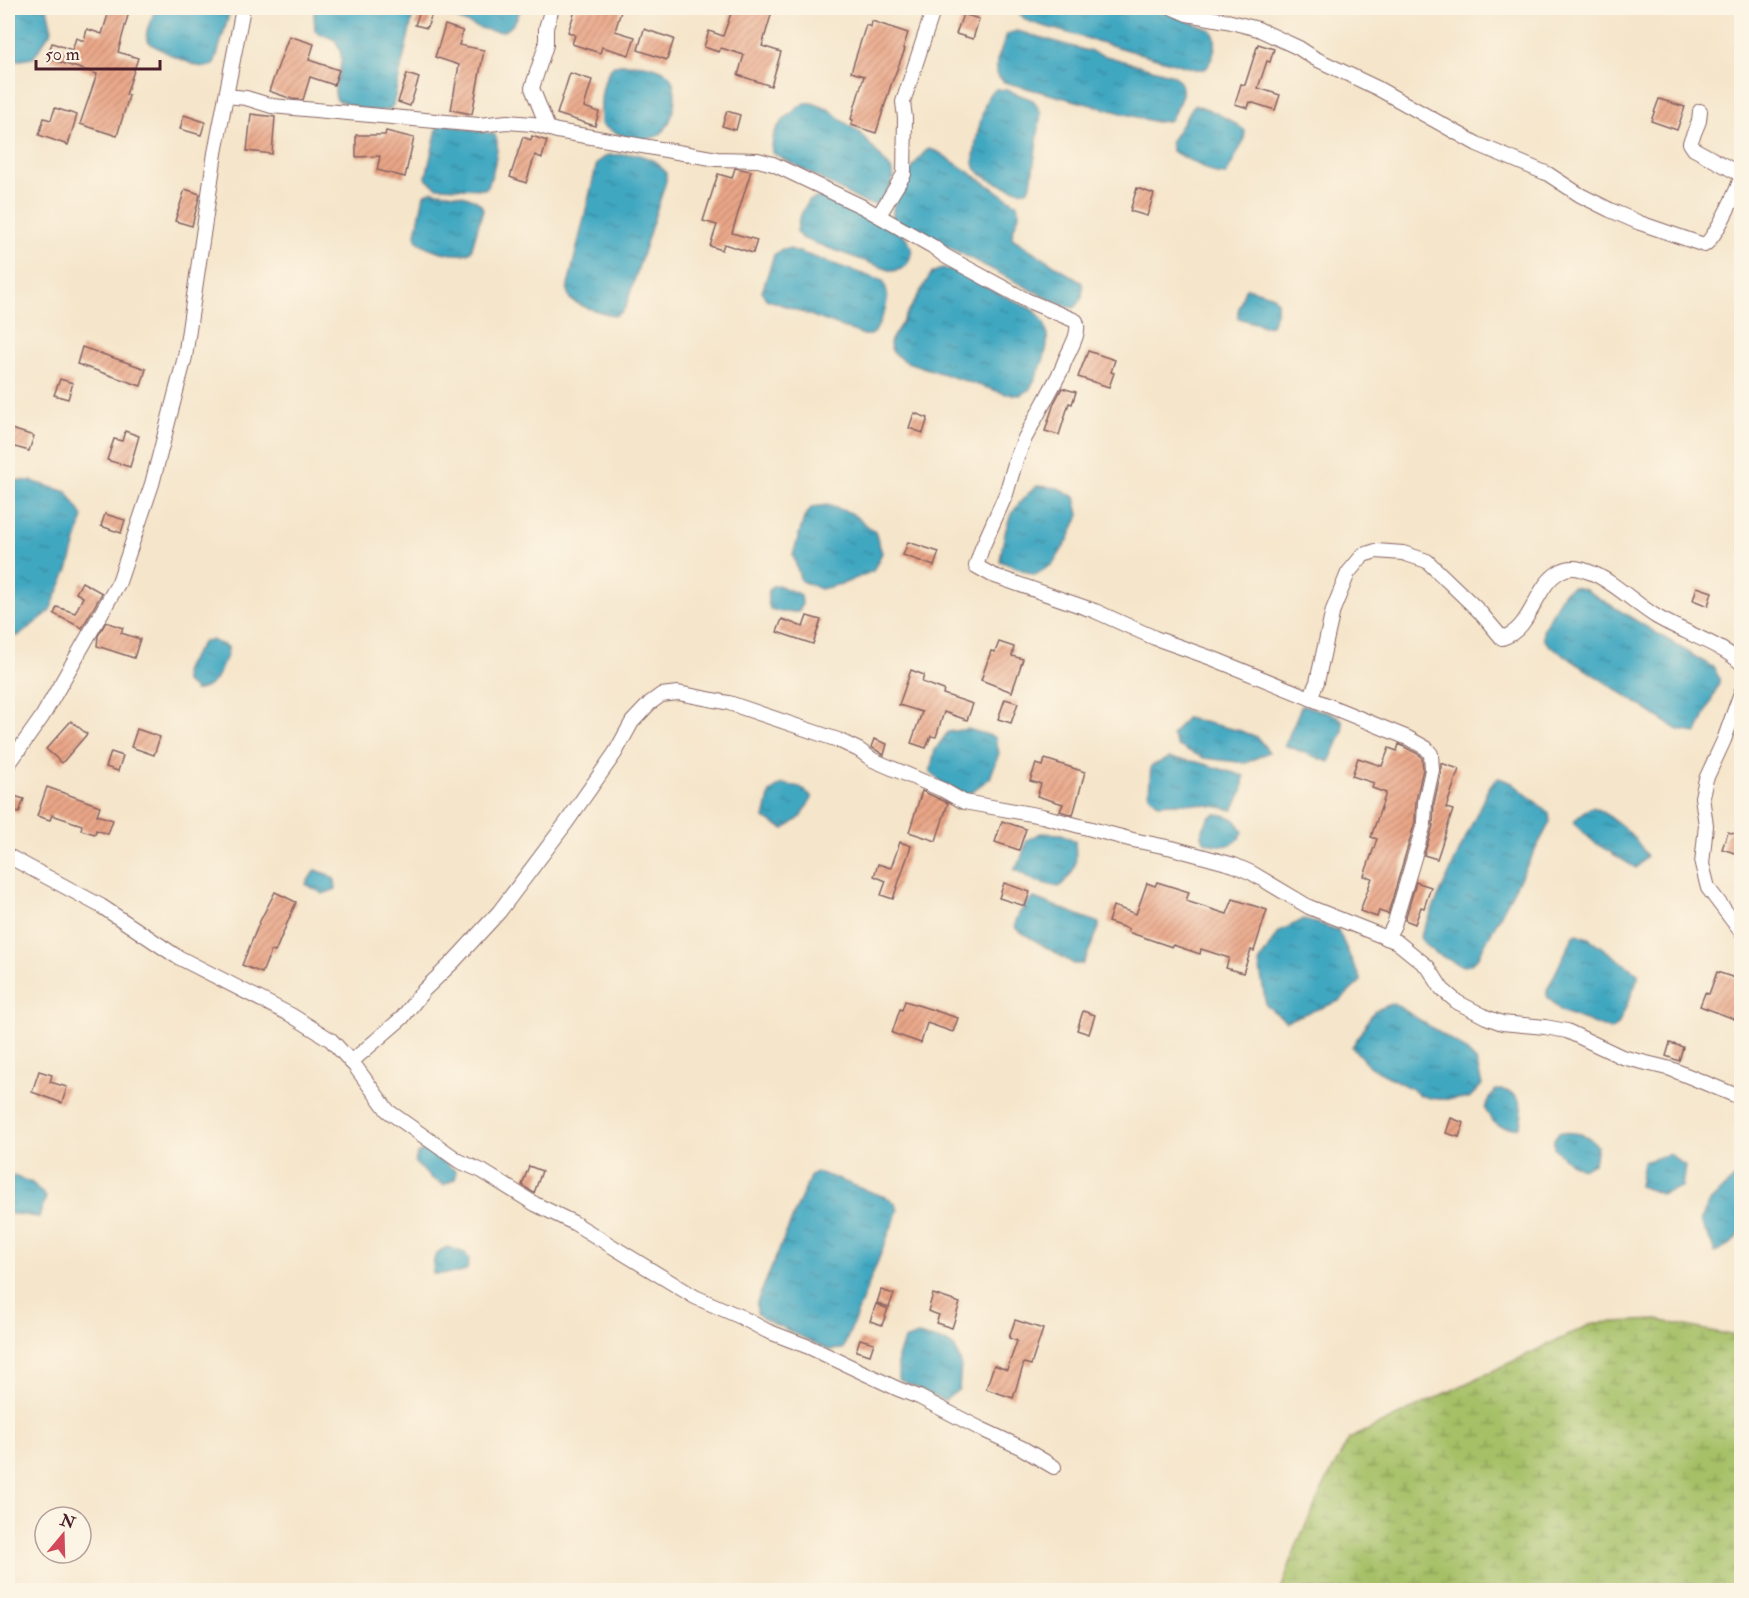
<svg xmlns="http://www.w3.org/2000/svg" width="1749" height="1598" viewBox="0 0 1749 1598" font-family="'IM FELL Double Pica',serif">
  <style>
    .wetland { fill: url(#wetland-marsh); stroke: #787048; stroke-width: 1.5 }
    .water { fill: url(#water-ripples); stroke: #466376; stroke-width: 1.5 }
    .building { fill: url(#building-hatch) }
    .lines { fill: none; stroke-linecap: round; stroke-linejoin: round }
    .street-casing { stroke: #866463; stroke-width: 16 }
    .street { stroke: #fff; stroke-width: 14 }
  </style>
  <defs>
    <pattern id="wetland-marsh" width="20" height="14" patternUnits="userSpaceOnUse" patternTransform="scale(1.5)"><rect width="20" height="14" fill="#a5c066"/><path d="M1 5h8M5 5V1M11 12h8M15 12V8" fill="none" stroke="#889b54"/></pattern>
    <pattern id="water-ripples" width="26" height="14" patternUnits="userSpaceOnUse" patternTransform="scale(1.5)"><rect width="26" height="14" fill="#41a7c1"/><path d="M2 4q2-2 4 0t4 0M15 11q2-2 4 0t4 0" fill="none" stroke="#38879d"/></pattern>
    <pattern id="building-hatch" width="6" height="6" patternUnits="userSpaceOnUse" patternTransform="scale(1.5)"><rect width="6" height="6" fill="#eaa687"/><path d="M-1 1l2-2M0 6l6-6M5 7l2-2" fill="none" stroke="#c0876f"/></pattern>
  </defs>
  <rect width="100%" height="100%" fill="#fcf5e5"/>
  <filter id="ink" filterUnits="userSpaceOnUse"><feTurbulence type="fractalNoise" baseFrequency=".0167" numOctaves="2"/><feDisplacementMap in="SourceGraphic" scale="12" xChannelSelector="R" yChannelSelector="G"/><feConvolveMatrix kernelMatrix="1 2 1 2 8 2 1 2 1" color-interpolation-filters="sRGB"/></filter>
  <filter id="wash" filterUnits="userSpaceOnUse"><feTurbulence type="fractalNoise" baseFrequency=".008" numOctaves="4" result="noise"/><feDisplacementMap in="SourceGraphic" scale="24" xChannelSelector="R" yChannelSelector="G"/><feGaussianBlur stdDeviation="1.35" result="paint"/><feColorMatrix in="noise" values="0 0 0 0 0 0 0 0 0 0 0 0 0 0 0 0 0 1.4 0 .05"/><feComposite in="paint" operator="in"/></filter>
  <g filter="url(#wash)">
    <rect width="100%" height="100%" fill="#f5e5ca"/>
    <path class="wetland" d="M1657,1320L1741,1337V1590H1281L1297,1544L1324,1486L1349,1439L1594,1323Z"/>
    <g class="water">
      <path d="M8,8H47L52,30L33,58L8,62Z"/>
      <path d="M156,8H231L214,65C213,65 206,67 205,67C196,67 150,47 147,39C144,31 154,15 156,8Z"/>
      <path d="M315,8H413V15L393,105L390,109C375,114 351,106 337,100C328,82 352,65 335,40L315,31L314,14Z"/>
      <path d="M438,8H521C518,15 516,23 509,28C496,40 457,18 442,12Z"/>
      <path d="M1020,8H1155L1211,30C1220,42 1213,54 1208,66L1205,69H1195L1033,23L1026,20L1019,13Z"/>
      <path d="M1017,31L1173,75C1191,88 1179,101 1171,119L1168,121L1156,122L1004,82L996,74L997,61L1007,34Z"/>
      <path d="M620,64C635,64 651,64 665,72C681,83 675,116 665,129C652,148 615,136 601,124C600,108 600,67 620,64Z"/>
      <path d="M996,89L1007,90L1033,100L1041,113L1031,184L1027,191C1015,191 983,179 976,169C969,160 984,105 989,95C991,92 993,91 996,89Z"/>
      <path d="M804,103H812L830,110L841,120L860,133L891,169C897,182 886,193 879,204L865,203L773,153C768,128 787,117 804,103Z"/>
      <path d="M1194,105C1207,107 1235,122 1245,131L1244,140L1226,175L1216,174L1172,151L1171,141Z"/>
      <path d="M445,124L494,134C502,143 492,175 488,187L484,189L437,187L427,180L426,177L437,129L438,126Z"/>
      <path d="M929,149L938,152L1017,204C1024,217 1011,225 1012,238L1082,283C1084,293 1082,302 1074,308L1061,305L893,218C889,204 917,155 929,149Z"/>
      <path d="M636,154L653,160L666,172V181L626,306L622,312L615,316C599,312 584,308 570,299L567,290L597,163L608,155Z"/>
      <path d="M432,191C448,194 477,193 483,209L471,251C458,259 428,250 416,240V234L424,195Z"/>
      <path d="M819,197H828L905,236L912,249C910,262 906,270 892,271L801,238L797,232L799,219L808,201Z"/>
      <path d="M782,249H790L883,281C893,299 883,315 875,332L871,335H864L766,299L762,292L774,255Z"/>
      <path d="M942,268L951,270L1035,311C1059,332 1043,366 1029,390L1020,395L1006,394L907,362C898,357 890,353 890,342L931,274Z"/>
      <path d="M1247,288L1273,296C1282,304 1275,315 1271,325L1264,326L1238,318V311L1245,289Z"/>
      <path d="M8,480L31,481L67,492L83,516L69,567L49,612L18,636H8Z"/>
      <path d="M1037,486L1058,488L1075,497L1079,515L1068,540L1053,564L1035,575L1000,561C1005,526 1008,509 1037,486Z"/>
      <path d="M827,505L851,513L875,532L882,553L873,571L845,583L821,589L801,581L793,555L804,518L812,507Z"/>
      <path d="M778,585L801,595L802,604L798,612H781L770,609C767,599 766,594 772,586Z"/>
      <path d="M1572,587L1584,589L1589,592L1714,668L1719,678V683L1697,733L1678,730L1550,646L1543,639V631L1562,595L1565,591Z"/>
      <path d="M211,640L228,647C228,655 226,659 222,666C216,681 211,688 194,691L195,689L185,682L184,672L187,665L203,642Z"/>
      <path d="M1304,705L1337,716L1342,720L1343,731L1329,762L1285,745L1301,707Z"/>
      <path d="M1186,718L1241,731L1257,737L1269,752L1246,763L1204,758L1178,746L1172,735Z"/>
      <path d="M968,729L995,737L999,753L990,778L967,795L944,784L930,772L935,750L948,732Z"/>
      <path d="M1169,758L1197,762L1244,776L1242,792L1233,810C1208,804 1185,801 1159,804L1149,795L1151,766Z"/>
      <path d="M1499,778L1512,783L1549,813L1550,822L1478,957L1470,965L1463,966C1448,959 1427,952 1420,937L1489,787L1495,780Z"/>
      <path d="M782,784L800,787L812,797L801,817L784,829L764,818L770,792Z"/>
      <path d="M1593,807C1617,820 1632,832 1647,856L1636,868L1595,843L1573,823L1583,812Z"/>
      <path d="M1216,814C1232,816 1236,818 1243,832C1235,849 1221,847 1205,842L1201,834L1209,817Z"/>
      <path d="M1041,833L1062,834L1075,841C1077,864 1077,871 1059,887L1035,881L1014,869L1021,859L1027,840Z"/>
      <path d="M315,870L327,874L335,880L336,889L323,894L306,884Z"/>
      <path d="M1034,898L1099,923V928L1083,964H1074L1016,929C1013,918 1025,904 1034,898Z"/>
      <path d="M1304,919L1338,930L1361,981L1339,1001L1286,1021L1266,1005L1259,963L1278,932Z"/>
      <path d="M1577,934L1590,939L1638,974V979L1618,1025L1611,1030L1561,1011L1547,996V990L1573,937Z"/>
      <path d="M1393,1003L1462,1047L1476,1061L1482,1085L1469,1098C1451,1099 1425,1103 1412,1089L1370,1067L1352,1047L1374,1011Z"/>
      <path d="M1496,1090C1519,1089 1526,1108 1519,1127C1499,1129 1495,1127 1485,1109L1489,1098Z"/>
      <path d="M1559,1132C1576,1133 1587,1132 1597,1146L1594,1163L1582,1169L1570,1163L1554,1148V1139Z"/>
      <path d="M426,1149L456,1171L455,1179L444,1185L431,1178L415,1163L417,1154Z"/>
      <path d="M1670,1154L1685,1166L1682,1187L1661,1194L1639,1186L1643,1162Z"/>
      <path d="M1741,1171V1233L1732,1243L1714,1253V1249L1700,1221L1709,1203Z"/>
      <path d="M814,1173H821L890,1199L895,1203L898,1210L843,1349L829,1350L762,1318L757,1313V1302L810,1177Z"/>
      <path d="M8,1174L32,1183L46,1197L39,1217L8,1213Z"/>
      <path d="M448,1247L465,1253L469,1260L467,1269L460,1273L433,1274C433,1260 433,1252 448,1247Z"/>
      <path d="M918,1335L945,1342L955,1348L961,1364L959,1389L944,1401L898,1379V1357L904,1340Z"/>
    </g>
    <g id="blocks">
      <g class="building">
        <path d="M110,8H130L118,52L138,58L126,95L129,96L117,136L80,124L97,74L47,58L52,43L72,50L76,38L84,41L87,29L102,34Z"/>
        <path d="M421,8L433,11L427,28L415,25Z"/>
        <path d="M576,8H622L615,31L635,37L629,55L602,47L600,53L572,44L575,35L568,32Z"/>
        <path d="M733,8H773L762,46L781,52L771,86L738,75L744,55L721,48L719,52L704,47L709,31L723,36Z"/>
        <path d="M963,14L979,19L973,39L956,34Z"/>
        <path d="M872,21L908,33L903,48L905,49L891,85L876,133L851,125L853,120L851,119L864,76L851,72L866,25L871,27Z"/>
        <path d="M445,25L463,31L459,45L484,50L472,114L451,110L459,65L435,57Z"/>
        <path d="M644,29L674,39L667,60L638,50Z"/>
        <path d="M289,36L314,44L309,60L339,70L334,85L310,77L303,100L292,99L269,91Z"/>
        <path d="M1258,44L1274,49L1270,62L1267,61L1258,88L1280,95L1275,110L1250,102L1248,108L1235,104L1241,84L1245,85Z"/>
        <path d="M570,73L592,80L584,107L599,112L595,126L557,114Z"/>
        <path d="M407,74L419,78L410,106L398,102Z"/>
        <path d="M1659,99L1685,107L1677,130L1651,121Z"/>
        <path d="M55,108L77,115L68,145L39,135L44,118L51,120Z"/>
        <path d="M727,111L740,115L736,130L722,126Z"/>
        <path d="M251,114L275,117L272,154L247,151Z"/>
        <path d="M184,115L205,122L201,135L180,129Z"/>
        <path d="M386,131L414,138L405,177L377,170L380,156L356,157V135H385Z"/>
        <path d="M532,136L547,141L542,158L535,155L526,183L510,177L523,137L531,140Z"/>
        <path d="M735,168L751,171L732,233L757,240L753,253L724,244L722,250L710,246L717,225L703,221L718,174L732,178Z"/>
        <path d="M1137,188L1154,194L1147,216L1130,211Z"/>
        <path d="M185,189L200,194L192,226L175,221Z"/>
        <path d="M82,347L146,369L141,386L77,364Z"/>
        <path d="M1088,351L1115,360L1111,372L1114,373L1109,387L1078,377Z"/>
        <path d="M60,379L73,383L68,399L54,395Z"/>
        <path d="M1062,388L1076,392L1072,404L1069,403L1059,435L1045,431L1054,403Z"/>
        <path d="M914,413L928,418L923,433L909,428Z"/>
        <path d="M8,428L34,436L29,451L8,445Z"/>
        <path d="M125,431L139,436L130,467L107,460L114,439L122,441Z"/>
        <path d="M105,514L125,520L121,533L101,526Z"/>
        <path d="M908,542L939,552L934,566L903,555Z"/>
        <path d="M82,582L102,593L82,628L54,614L57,607L75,613L83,597L76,593Z"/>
        <path d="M1697,587L1712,592L1708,606L1693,600Z"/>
        <path d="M807,616L821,620L813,644L777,632L782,619L803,627Z"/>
        <path d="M106,622L123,628L121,633L140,639L134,658L97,646L98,636Z"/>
        <path d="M999,642L1014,647L1012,656L1023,659L1012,692L981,680L991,651L995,652Z"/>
        <path d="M911,670L924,675L922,682L944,690L943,694L973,704L967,720L944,712L936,737L931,736L926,748L911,743L922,712L899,705Z"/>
        <path d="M1005,699L1018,703L1011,723L998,719Z"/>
        <path d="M71,721L87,734L62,763L46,749Z"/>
        <path d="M137,729L160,737L154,755L131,747Z"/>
        <path d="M874,739L887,744L884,755L871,747Z"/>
        <path d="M1399,744L1420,755L1422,758L1423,769L1416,800L1415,822L1388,914L1379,911L1377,917L1360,911L1372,878L1364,876L1377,839L1371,837L1386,793L1372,788L1374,783L1352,776L1358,758L1382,766L1389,748L1397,751Z"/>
        <path d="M111,752L123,756L118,771L106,767Z"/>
        <path d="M1045,759L1085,772L1073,815L1060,811L1063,804L1037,796L1041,784L1030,781L1036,764L1043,766Z"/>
        <path d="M1441,763L1459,769L1446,808L1453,810L1437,859L1424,855L1433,826L1434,803L1441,772Z"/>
        <path d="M47,787L100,806L97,815L113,820L108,834L96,830L95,834L81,830L82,825L52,815L50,820L37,816Z"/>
        <path d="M922,791L948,803L936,841L909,832Z"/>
        <path d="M11,795L24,799L19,813L8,809Z"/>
        <path d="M1002,821L1026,829L1019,850L995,842Z"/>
        <path d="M1728,832L1742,836V845L1738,854L1722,849Z"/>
        <path d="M900,842L911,846L893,899L881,895L886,881L874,876L878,864L891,868Z"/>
        <path d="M1157,882L1189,892L1186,901L1227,914L1233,899L1267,910L1254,951L1251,950L1243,973L1226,968L1229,958L1201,949L1200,954L1173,945L1172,947L1128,932L1129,929L1108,922L1113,906L1136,914L1147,883L1155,886Z"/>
        <path d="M1416,882L1431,887L1424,908L1421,907L1415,924L1405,920Z"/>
        <path d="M1004,883L1030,892L1025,906L999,898Z"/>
        <path d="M275,892L296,902L275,952L271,951L262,973L242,965L260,921Z"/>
        <path d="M1717,972L1741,980L1737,991L1742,992V1022L1700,1006L1705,993L1709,994Z"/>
        <path d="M905,1001L958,1018L953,1032L927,1023L921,1043L892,1033L900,1009L902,1010Z"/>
        <path d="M1083,1011L1095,1015L1089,1034L1077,1030Z"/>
        <path d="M1670,1043L1683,1047L1679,1061L1666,1056Z"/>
        <path d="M39,1071L52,1075L50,1082L67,1087L62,1103L32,1092Z"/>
        <path d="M1451,1118L1464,1123L1459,1137L1446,1133Z"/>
        <path d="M529,1166L542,1171L534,1193L522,1185Z"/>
        <path d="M881,1290L894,1294L889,1307L877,1303Z"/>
        <path d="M933,1294L960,1303L952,1328L936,1323L939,1315L928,1311Z"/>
        <path d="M876,1304L888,1309L882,1325L870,1321Z"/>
        <path d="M1015,1320L1043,1329L1031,1365L1024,1363L1013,1398L986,1389L994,1365L1007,1370L1017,1341L1009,1338Z"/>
        <path d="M860,1339L874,1343L870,1355L856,1351Z"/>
      </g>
    </g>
  </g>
  <g filter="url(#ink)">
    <use href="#blocks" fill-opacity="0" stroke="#866463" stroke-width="1.5"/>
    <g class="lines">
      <defs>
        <g id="street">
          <path d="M1173,8L1187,14L1227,21L1258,29L1299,48L1314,58L1377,88L1477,144L1548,174L1580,195L1610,210L1640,223L1704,245C1714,241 1738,189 1741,177L1738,173L1694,149L1690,143L1699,121L1700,111"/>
          <path d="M226,96L246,98L272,106L479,125L507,122L533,124L557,131L717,159L758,160L773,164L863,207L932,246L945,256L1026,300L1076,321C1082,335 1065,355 1062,369L1025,438L1016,460L1006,494L982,548L976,566L992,575L1095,611L1155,638L1214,659L1408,738L1426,748L1431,754L1432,770L1425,802L1424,824L1394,925L1387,938"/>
          <path d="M548,128L532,88L546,45V28L552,8"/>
          <path d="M879,215L904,174L905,118L903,102L934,8"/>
          <path d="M1742,690L1724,740L1706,779L1702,797L1706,825L1702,864L1708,888L1742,933"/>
          <path d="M1310,698L1317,682L1333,610L1348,573L1363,555L1376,551L1403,553L1427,561L1479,611L1502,638C1533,629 1534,585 1561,571C1572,565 1582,569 1592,573C1616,583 1635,604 1657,617C1681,631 1725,646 1742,664"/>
          <path d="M8,765L42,717L119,582L152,484L185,357L215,153L243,8"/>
          <path d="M8,856L101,906L176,956L291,1015L331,1040L355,1066L388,1111L459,1161L482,1171L535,1204L574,1223L695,1297L741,1317L767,1331L809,1347L898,1389L919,1397L979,1428L1022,1448L1054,1467"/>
          <path d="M351,1062L402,1018L424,990L453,962L499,912L566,823L615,753L632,722L650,703L661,695L678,693L729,703L838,740L859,750L873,760L943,790L964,802L1042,816L1133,840L1172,848L1234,865L1252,873L1309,907L1397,942L1428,967L1442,989L1457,1002L1486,1017L1502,1023L1545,1027L1567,1031L1622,1057L1671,1069L1742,1098"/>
        </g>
      </defs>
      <use href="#street" class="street-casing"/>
      <use href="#street" class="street"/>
    </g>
  </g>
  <rect width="1749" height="1598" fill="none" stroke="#fcf5e5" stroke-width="30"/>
  <g transform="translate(63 1535) rotate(19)"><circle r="28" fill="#fcf5e5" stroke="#b59f9b" stroke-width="1.5"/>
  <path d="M0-4.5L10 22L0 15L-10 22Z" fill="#d1495b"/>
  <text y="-9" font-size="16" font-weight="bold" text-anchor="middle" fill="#4a1f2b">N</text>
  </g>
  <path d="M36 60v9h124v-9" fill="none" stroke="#4a1f2b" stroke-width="3"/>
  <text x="45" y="60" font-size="18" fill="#4a1f2b" stroke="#fcf5e5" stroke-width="4.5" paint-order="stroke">50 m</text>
</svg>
